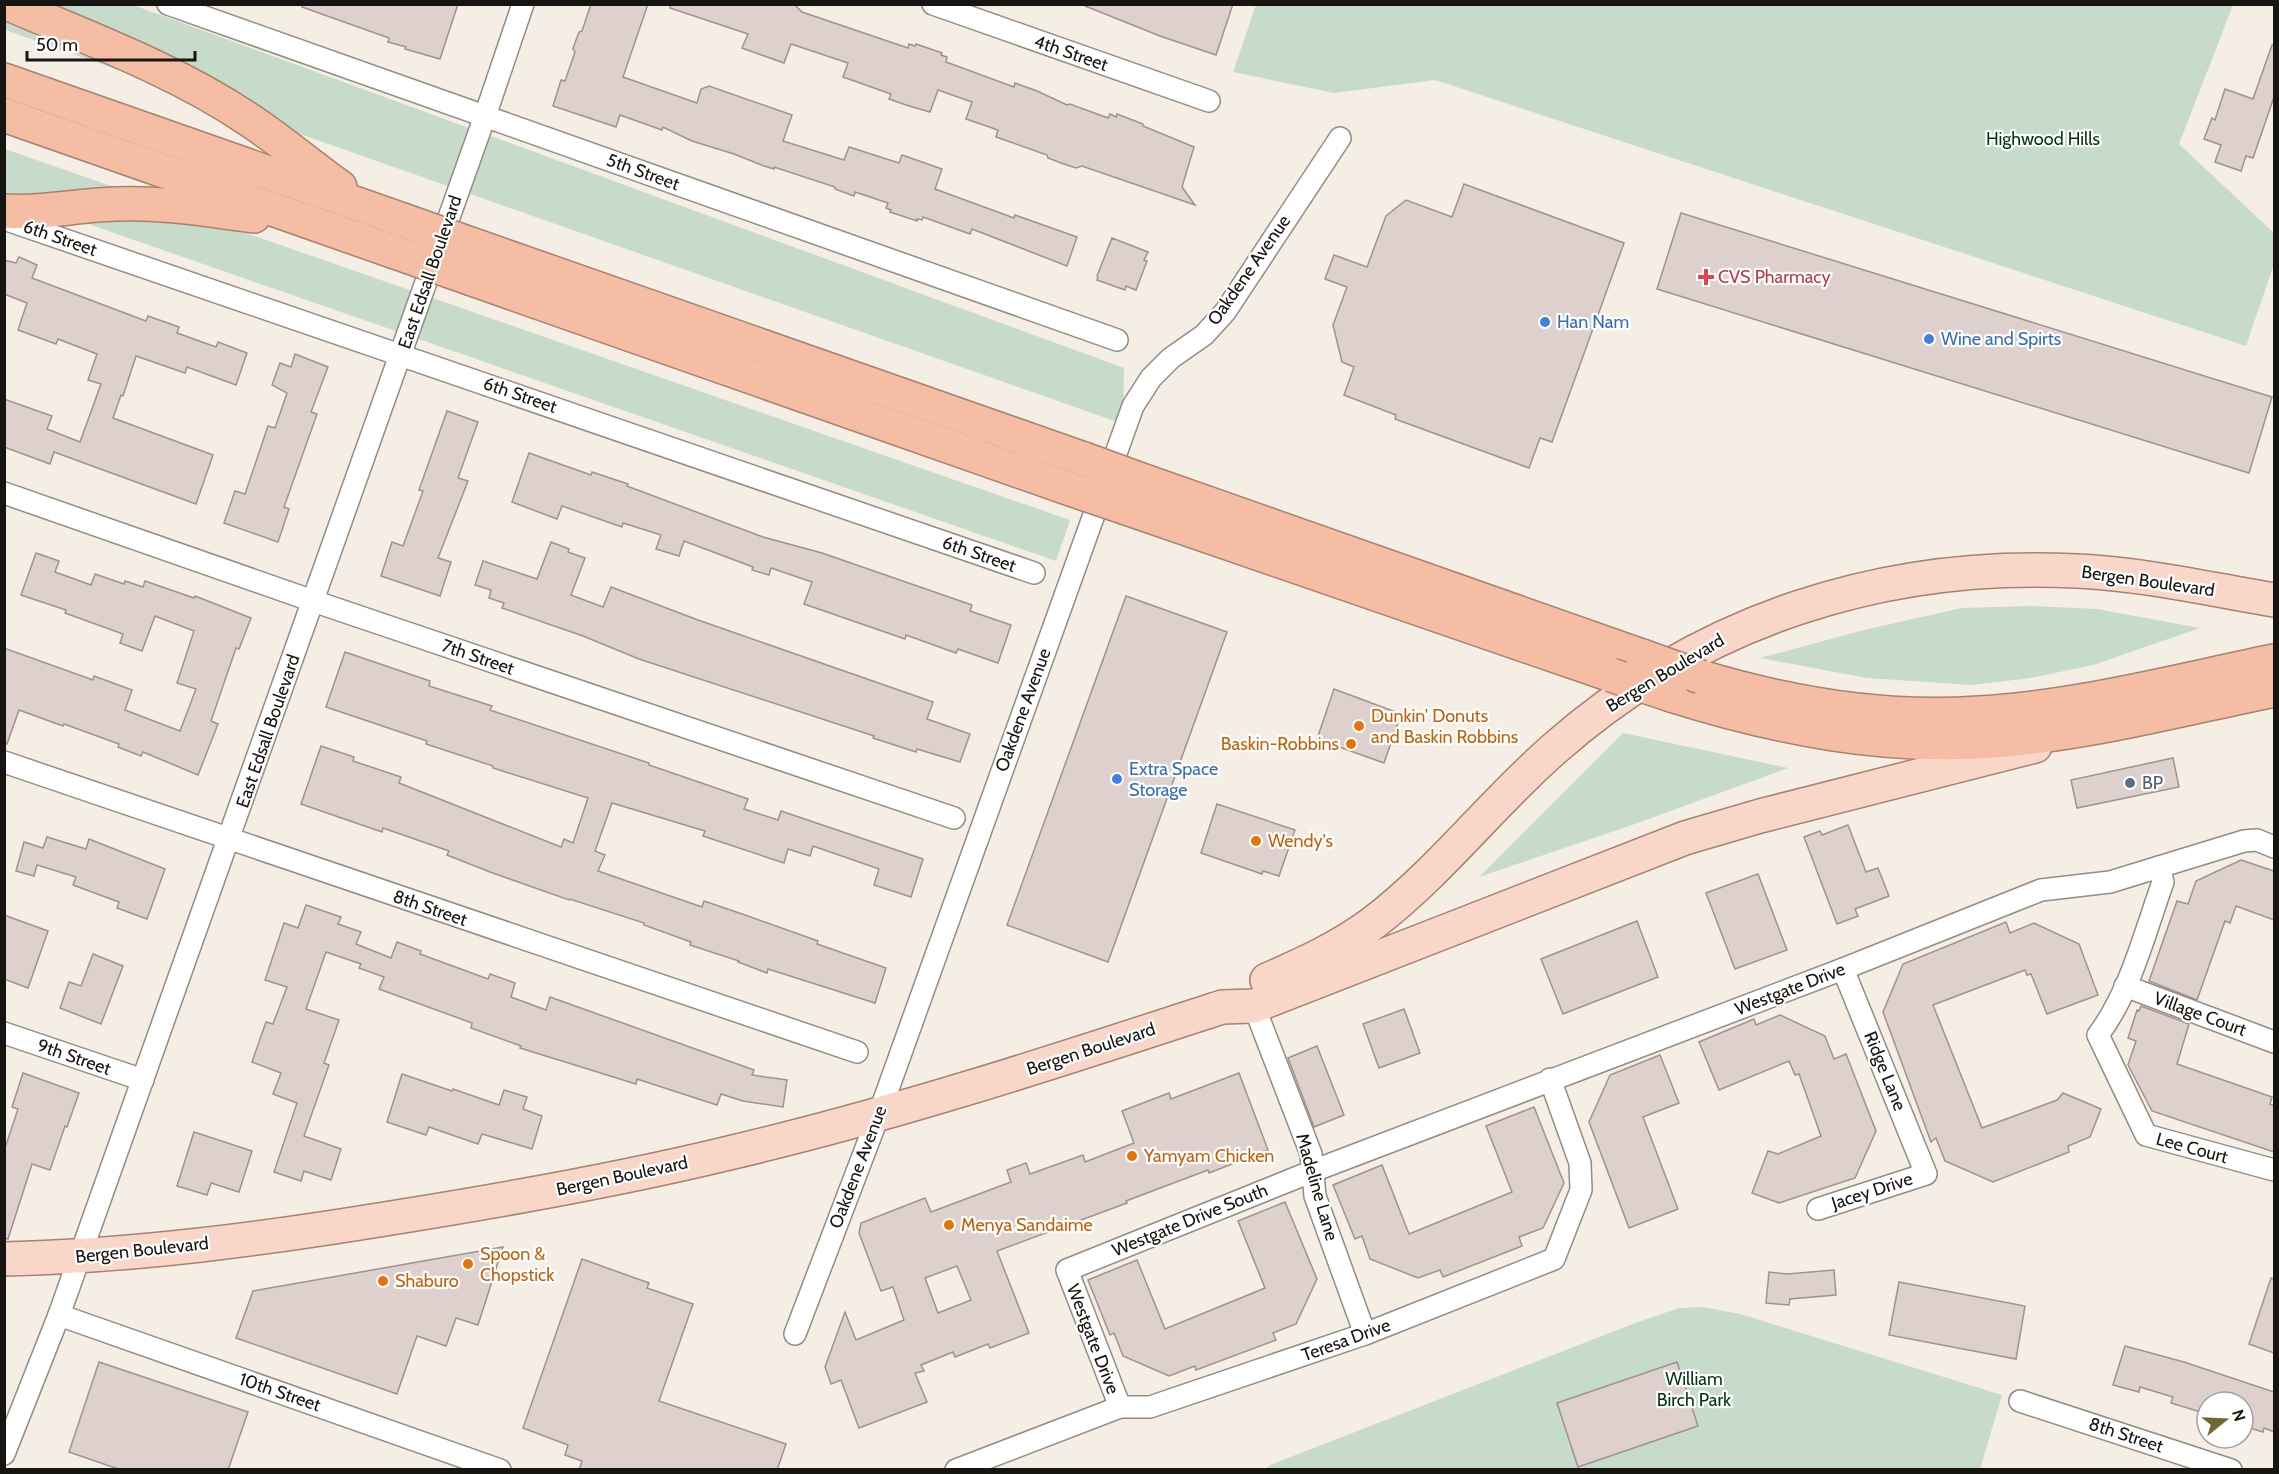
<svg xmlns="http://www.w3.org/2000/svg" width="2279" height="1474" viewBox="0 0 2279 1474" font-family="Cabin,sans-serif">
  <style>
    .green { fill: #c6dbca }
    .building { fill: #ded1cd; stroke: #9f928f; stroke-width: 1.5; fill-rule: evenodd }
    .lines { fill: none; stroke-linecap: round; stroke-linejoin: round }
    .street-casing { stroke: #938c83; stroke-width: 24 }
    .primary-casing { stroke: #a78270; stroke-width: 36 }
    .highway-casing { stroke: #a78270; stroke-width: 36 }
    .street { stroke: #fff; stroke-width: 21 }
    .primary { stroke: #f9d7c8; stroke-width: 33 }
    .highway { stroke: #f5bda3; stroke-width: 33 }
    .highway-bridge-casing { stroke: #a78270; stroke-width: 36; stroke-linecap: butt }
    .highway-bridge { stroke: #f5bda3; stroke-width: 33 }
    .health-dot { fill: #e0444e; stroke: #fff; stroke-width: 2 }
    .shop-dot { fill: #3f7fe0; stroke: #fff; stroke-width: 2 }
    .food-dot { fill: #e8710a; stroke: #fff; stroke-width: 2 }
    .service-dot { fill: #5c6f8a; stroke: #fff; stroke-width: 2 }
    .labels { text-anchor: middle; stroke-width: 4.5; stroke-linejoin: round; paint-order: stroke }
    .street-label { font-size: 18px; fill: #171511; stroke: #fff }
    .park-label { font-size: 18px; fill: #003416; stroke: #fff }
    .health-label { font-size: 18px; fill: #be3a42; stroke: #fff; text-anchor: start }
    .shop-label { font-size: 18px; fill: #366cbe; stroke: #fff; text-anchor: start }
    .food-label { font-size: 18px; fill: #c56008; stroke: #fff; text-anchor: start }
    .service-label { font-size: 18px; fill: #4e5e75; stroke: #fff; text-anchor: start }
  </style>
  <rect width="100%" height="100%" fill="#f5eee4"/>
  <g class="green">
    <path d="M5,5H133L1124,368L1123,424L5,30Z"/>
    <path d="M1256,5H2233L2179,144L2274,233V264L2246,346L1435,80L1334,93L1233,72Z"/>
    <path d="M5,149L1070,520L1056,561L5,195Z"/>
    <path d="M2030,606L2097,609L2200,628L2093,665L2031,678L1971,685L1867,678L1760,658L1864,630L1962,608Z"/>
    <path d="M1623,733L1788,768L1632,825L1479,877Z"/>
    <path d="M1702,1307L1740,1314L2002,1395L1980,1469L1264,1470L1270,1465L1638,1322L1679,1308Z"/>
  </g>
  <g class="building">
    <path d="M303,4H458L440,59L405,49L406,47L388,42L389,38L302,7Z"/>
    <path d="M591,4H648L623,77L697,103L701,89L709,86L792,115L783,141L844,160L849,147L899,163L902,155L942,169L935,189L1014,218L1015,215L1077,237L1067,266L972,229L970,234L923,217L922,220L917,219V221L890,212L891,210L886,208L888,203L855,192L854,196L835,189V187L774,167V169L764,166L734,154L692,141L663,127L662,130L620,115L616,127L553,106L561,80L565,81L575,52L573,49L576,40L579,32L582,31Z"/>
    <path d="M671,4H794L802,12L908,48L909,44L915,46L916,44L942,53L941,55L947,57L946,62L1014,87L1015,83L1037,91L1067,105L1070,104L1108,118L1110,114L1116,117L1117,114L1143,124V126L1194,147L1182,187L1195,205L1082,166L1076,168L1061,163L1048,158L1047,155L996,137L998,130L966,119L972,102L938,90L930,112L909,106L889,99L891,94L843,77L848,63L791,44L784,63L742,48L748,34L670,8Z"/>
    <path d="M1085,4H1233L1216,55L1160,36L1085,6Z"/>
    <path d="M2272,45H2274V97L2253,158L2246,156L2241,171L2215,162L2221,145L2204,139L2212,118L2215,120L2225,89L2253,99Z"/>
    <path d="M1464,184L1624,243L1552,442L1540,438L1529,468L1395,419L1396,415L1344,395L1354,367L1342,362L1333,325L1347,287L1325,279L1334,255L1367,267L1386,216L1406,200L1452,217Z"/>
    <path d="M1681,213L2272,397L2249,473L1657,289Z"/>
    <path d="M1112,238L1148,252L1144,260L1147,261L1136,290L1126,286L1125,290L1097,280L1098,277L1097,276Z"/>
    <path d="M19,257L37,265L32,278L146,321L148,316L179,327L177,333L216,347L218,342L247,353L236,385L187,367L185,373L136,356L123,396L121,395L113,418L213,455L196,504L54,452L50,464L4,447V399L52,416L47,429L80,442L101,384L88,380L97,354L58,339L56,344L18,330L27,303L4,294V260L16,263Z"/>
    <path d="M295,354L328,367L311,412L317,414L284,507L289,509L278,542L224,523L235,491L245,494L268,426L275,428L287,393L272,385L280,363L291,367Z"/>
    <path d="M447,411L478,422L458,478L468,481L438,558L451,562L440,596L381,576L392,542L403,546L423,491L419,490Z"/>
    <path d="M529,453L591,475L592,472L628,484L627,486L763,537L822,553L972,605L970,611L1011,625L998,663L958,649L956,653L906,635L905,639L804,604L812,582L771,568L769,575L752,570L753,567L684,541L679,556L656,549L661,535L623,523L622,527L562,506L557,519L512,502Z"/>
    <path d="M551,542L569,549L568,552L585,558L571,595L603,607L611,587L698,620L933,702L927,719L970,734L960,762L917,749L916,752L873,738L874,736L639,659L583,636L502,608L504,603L489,598L491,590L475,585L483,561L537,579Z"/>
    <path d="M36,553L59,561L55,572L91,585L95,574L124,584L125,581L143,587L145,581L194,598L195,596L251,618L239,649L236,648L211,721L218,724L198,775L143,752L141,756L118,747L119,744L64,724L63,726L19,710L7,744H4V648L93,680L94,676L132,690L125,710L180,731L196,689L177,683L194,631L155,616L142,651L120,643L123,634L65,613L66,610L21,595Z"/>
    <path d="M1126,596L1227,632L1108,962L1007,925Z"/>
    <path d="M345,652L430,681L429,686L492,706L490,710L649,763V765L748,799L744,809L778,820L781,811L923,859L911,897L874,885L879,869L813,846L810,856L788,849L784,863L703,836L705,831L612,803L595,851L605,855L598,871L702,907L704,901L745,915L818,941L817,944L886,968L875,1003L768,969L767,973L738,962L739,961L690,945L691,942L644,925V923L570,899L569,900L490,872L447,855L449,851L383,828L382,832L301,804L321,746L354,757L353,761L401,777L399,783L561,847L564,839L573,843L588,798L493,768V766L426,744L427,741L326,707Z"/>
    <path d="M1334,689L1401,714L1384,763L1317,739Z"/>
    <path d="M2173,758L2179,787L2077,808L2071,780Z"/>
    <path d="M1217,804L1295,830L1279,876L1263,871L1262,874L1201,853Z"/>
    <path d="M1848,825L1866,872L1878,868L1889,896L1855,909L1858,916L1837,924L1804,837L1820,831L1822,835Z"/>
    <path d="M47,837L86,849L89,839L165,869L147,919L117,908L119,902L73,885L76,877L37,865L34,876L16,871L24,842L43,848Z"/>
    <path d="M2241,860L2274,871V920L2236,906L2230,923L2225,921L2197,1000L2149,981L2177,901L2188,904L2196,881Z"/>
    <path d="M1758,874L1787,950L1735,969L1706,893Z"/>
    <path d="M306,905L341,917L338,924L361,932L356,944L391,958L397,942L421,951L420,954L488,979L490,974L515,983L511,997L546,1010L550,997L754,1070L752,1075L787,1080L783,1107L743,1101L721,1094L717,1105L637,1079L636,1084L520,1048L521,1046L471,1028L472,1023L379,989L384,977L359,968L361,964L326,952L306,1009L339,1020L324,1063L329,1065L304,1136L341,1149L331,1180L304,1171L301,1181L274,1172L297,1103L273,1094L281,1073L252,1062L266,1022L273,1024L287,987L265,980L284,923L298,928Z"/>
    <path d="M4,915L48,931L28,988L4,979Z"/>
    <path d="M1637,921L1658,977L1563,1014L1541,959Z"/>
    <path d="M2006,922L2010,933L2034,923L2079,944L2098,995L2047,1014L2031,974L2027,975L2025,970L1933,1005L1982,1128L2057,1100L2063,1093L2101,1109L2090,1137L2068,1146L2069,1152L1993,1182L1945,1161L1936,1138L1931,1142L1883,1012L1903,964Z"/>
    <path d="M93,954L123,966L101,1024L60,1008L69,982L81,986Z"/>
    <path d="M2141,1006L2189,1024L2177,1064L2272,1097L2270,1104L2274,1106V1152L2152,1111L2128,1065L2136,1041L2128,1038L2137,1010L2139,1011Z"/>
    <path d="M1404,1009L1420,1053L1379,1068L1363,1024Z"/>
    <path d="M1780,1015L1825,1036L1834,1059L1846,1054L1876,1131L1855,1178L1779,1203L1752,1193L1768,1151L1778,1154L1821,1136L1799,1074L1795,1075L1789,1061L1719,1090L1699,1042L1754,1019L1756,1025Z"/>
    <path d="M1317,1046L1344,1115L1314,1127L1288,1058Z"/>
    <path d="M1660,1055L1679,1103L1643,1117L1678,1209L1629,1228L1589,1122L1610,1075Z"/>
    <path d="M23,1073L79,1093L67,1127L65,1126L50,1170L32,1164L8,1239L4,1238V1151L18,1109L12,1107Z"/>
    <path d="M1239,1073L1268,1150L1209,1173L1208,1170L1126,1201L1127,1203L997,1251L1029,1333L990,1348L988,1344L955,1357L953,1352L921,1365L924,1371L915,1373L927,1402L859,1428L841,1380L831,1384L825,1367L845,1312L856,1340L904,1320L893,1287L881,1291L859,1233L861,1223L925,1198L931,1212L1011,1182L1007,1170L1026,1163L1030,1174L1083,1155L1085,1162L1134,1143L1122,1111L1169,1093L1171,1099ZM957,1266L971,1300L938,1313L925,1278Z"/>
    <path d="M402,1074L452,1091L453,1089L499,1105L504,1090L527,1097L523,1109L542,1116L532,1149L482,1134L478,1144L429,1127L426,1135L387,1122Z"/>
    <path d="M1534,1107L1564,1183L1543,1228L1519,1237L1522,1246L1443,1277L1440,1270L1418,1278L1370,1259L1362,1236L1355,1239L1333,1185L1382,1165L1409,1234L1512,1192L1486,1126Z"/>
    <path d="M194,1132L252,1151L239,1192L211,1183L207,1195L177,1186Z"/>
    <path d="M1285,1202L1317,1279L1296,1324L1273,1333L1276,1340L1196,1370L1195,1366L1169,1376L1123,1356L1114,1333L1110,1335L1088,1280L1137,1260L1165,1329L1265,1288L1238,1221Z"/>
    <path d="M503,1247L478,1325L456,1318L446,1346L417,1336L397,1394L236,1338L253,1291Z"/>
    <path d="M582,1259L649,1283L647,1288L693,1304L659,1401L786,1444L777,1470H579L582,1461L565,1455L568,1445L523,1428Z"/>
    <path d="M1834,1270L1836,1295L1790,1299L1789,1305L1766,1303L1769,1272L1787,1274Z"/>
    <path d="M2271,1278L2274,1279V1353L2249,1344Z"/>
    <path d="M1899,1282L2025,1306L2016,1359L1889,1335Z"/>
    <path d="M2125,1346L2184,1362L2274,1392V1432L2264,1428L2263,1432L2243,1426V1402H2207V1414L2171,1403L2173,1397L2140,1387L2139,1392L2113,1385Z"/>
    <path d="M99,1362L248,1412L228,1470H121L69,1452Z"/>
    <path d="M1677,1362L1698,1426L1578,1467L1557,1403Z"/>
  </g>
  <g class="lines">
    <defs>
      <g id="street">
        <path d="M168,4L1117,340"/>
        <path d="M933,4L1209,101"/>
        <path d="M4,219L1034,573"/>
        <path d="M4,493L313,601L954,818"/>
        <path d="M4,762L857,1052"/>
        <path d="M2159,867L2163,882C2145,932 2130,993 2098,1035L2146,1135L2274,1170"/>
        <path d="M2125,986L2274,1042"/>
        <path d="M1254,1006L1311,1154L1315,1196L1365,1334"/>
        <path d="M4,1033L143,1080"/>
        <path d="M1818,1209L1926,1174L1843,969"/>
        <path d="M59,1315L500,1470"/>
        <path d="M795,1334L879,1114L1133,406L1151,378L1171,358L1204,335L1225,312L1340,138"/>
        <path d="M2020,1401L2231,1470"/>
        <path d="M1120,1407L1067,1270L1313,1171L1843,969L2041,890L2110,882L2244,841L2257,840L2274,847"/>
        <path d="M4,1454L59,1315L485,116L523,4"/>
        <path d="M956,1470L1120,1407H1150L1365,1334L1554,1259L1581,1190L1580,1163L1550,1079"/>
      </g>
      <g id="primary">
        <path d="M1267,980C1304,964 1341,947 1373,923C1440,872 1491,804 1554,749C1700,620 1883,561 2077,571C2143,574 2209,589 2274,600"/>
        <path d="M4,1259C134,1256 263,1239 391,1218C504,1200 618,1180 729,1153C896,1114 1060,1060 1222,1007L1254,1006L1685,838L1760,816L2035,746"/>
      </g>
      <g id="highway">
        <path d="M9,4C90,39 175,70 248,119C280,140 309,165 340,187"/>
        <path d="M4,80L403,220"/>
        <path d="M4,115L392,251"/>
        <path d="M4,211C42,214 78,205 115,204C162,202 208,210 254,216"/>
        <path d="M482,248L1084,459"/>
        <path d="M472,279L1073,490"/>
        <path d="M1136,478L1642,656"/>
        <path d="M1126,508L1611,675"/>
        <path d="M1701,677C1791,704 1884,720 1979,713C2079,707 2177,681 2274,661"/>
        <path d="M1671,695C1776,728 1882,749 1993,741C2088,734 2182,709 2274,690"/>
      </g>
    </defs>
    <use href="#street" class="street-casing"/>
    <use href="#primary" class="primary-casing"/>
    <use href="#highway" class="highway-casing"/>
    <use href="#street" class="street"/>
    <use href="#primary" class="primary"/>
    <use href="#highway" class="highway"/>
    <defs>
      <g id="highway-bridge">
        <path d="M403,220L482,248"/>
        <path d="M392,251L472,279"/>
        <path d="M1084,459L1136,478"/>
        <path d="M1073,490L1126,508"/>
        <path d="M1642,656L1701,677"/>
        <path d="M1611,675L1671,695"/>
      </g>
    </defs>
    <use href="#highway-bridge" class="highway-bridge-casing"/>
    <use href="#highway-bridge" class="highway-bridge"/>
  </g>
  <path class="health-dot" d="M1703 268h6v6h6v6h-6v6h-6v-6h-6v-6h6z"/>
  <g class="shop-dot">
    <circle cx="1545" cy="322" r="6"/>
    <circle cx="1929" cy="339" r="6"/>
    <circle cx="1117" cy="779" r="6"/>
  </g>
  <g class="food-dot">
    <circle cx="1359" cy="726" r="6"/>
    <circle cx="1351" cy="744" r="6"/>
    <circle cx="1256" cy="841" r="6"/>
    <circle cx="1132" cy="1156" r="6"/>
    <circle cx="949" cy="1225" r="6"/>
    <circle cx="468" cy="1264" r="6"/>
    <circle cx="383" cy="1281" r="6"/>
  </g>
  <circle class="service-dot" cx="2130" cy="783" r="6"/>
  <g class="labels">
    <g class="street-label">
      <text transform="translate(1071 53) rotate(19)" y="6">4th Street</text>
      <text transform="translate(643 172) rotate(20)" y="6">5th Street</text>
      <text transform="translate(60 238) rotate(19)" y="6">6th Street</text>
      <text transform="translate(1249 270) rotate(-55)" y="6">Oakdene Avenue</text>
      <text transform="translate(430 272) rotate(-71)" y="6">East Edsall Boulevard</text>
      <text transform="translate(520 395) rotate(19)" y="6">6th Street</text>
      <text transform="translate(979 554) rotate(19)" y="6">6th Street</text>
      <text transform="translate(2148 581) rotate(8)" y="6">Bergen Boulevard</text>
      <text transform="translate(478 657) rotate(19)" y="6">7th Street</text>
      <text transform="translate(1665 673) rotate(-31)" y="6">Bergen Boulevard</text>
      <text transform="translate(1023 710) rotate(-70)" y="6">Oakdene Avenue</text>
      <text transform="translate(268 731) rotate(-71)" y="6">East Edsall Boulevard</text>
      <text transform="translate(430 908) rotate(19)" y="6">8th Street</text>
      <text transform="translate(1790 989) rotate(-21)" y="6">Westgate Drive</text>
      <text transform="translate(2200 1014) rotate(20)" y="6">Village Court</text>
      <text transform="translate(1091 1049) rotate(-18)" y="6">Bergen Boulevard</text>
      <text transform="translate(74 1057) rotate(19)" y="6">9th Street</text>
      <text transform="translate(1885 1071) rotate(68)" y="6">Ridge Lane</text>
      <text transform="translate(2192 1148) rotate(15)" y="6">Lee Court</text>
      <text transform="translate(858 1167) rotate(-69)" y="6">Oakdene Avenue</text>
      <text transform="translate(622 1176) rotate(-12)" y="6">Bergen Boulevard</text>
      <text transform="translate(1317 1187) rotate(74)" y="6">Madeline Lane</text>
      <text transform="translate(1872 1191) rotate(-18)" y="6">Jacey Drive</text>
      <text transform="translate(1190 1220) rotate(-22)" y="6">Westgate Drive South</text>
      <text transform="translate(142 1250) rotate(-6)" y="6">Bergen Boulevard</text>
      <text transform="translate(1093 1339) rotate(69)" y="6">Westgate Drive</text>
      <text transform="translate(1346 1340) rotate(-20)" y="6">Teresa Drive</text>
      <text transform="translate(280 1392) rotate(19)" y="6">10th Street</text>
      <text transform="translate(2126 1435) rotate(18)" y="6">8th Street</text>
    </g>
    <g class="park-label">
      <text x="2043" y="145">Highwood Hills</text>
      <text x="1694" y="1385">William<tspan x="1694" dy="21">Birch Park</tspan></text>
    </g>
    <g class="health-label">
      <text x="1718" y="283">CVS Pharmacy</text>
    </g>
    <g class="shop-label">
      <text x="1557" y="328">Han Nam</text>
      <text x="1941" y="345">Wine and Spirts</text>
      <text x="1129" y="775">Extra Space<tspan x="1129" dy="21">Storage</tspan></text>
    </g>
    <g class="food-label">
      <text x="1371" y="722">Dunkin' Donuts<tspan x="1371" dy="21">and Baskin Robbins</tspan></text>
      <text x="1339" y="750" text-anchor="end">Baskin-Robbins</text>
      <text x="1268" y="847">Wendy's</text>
      <text x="1144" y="1162">Yamyam Chicken</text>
      <text x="961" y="1231">Menya Sandaime</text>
      <text x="480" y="1260">Spoon &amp;<tspan x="480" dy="21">Chopstick</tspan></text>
      <text x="395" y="1287">Shaburo</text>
    </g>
    <g class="service-label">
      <text x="2142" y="789">BP</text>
    </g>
  </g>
  <rect width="2279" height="1474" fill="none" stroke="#171511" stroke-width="12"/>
  <g transform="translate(2225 1420) rotate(72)"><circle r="28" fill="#ffffff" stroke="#a2a1a0" stroke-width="1.5"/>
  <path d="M0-4.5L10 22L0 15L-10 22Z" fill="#726633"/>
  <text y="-9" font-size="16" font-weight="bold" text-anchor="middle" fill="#171511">N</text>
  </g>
  <path d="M27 51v9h168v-9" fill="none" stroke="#171511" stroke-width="3"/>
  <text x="36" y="51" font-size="18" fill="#171511" stroke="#ffffff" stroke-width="4.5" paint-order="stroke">50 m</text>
</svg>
